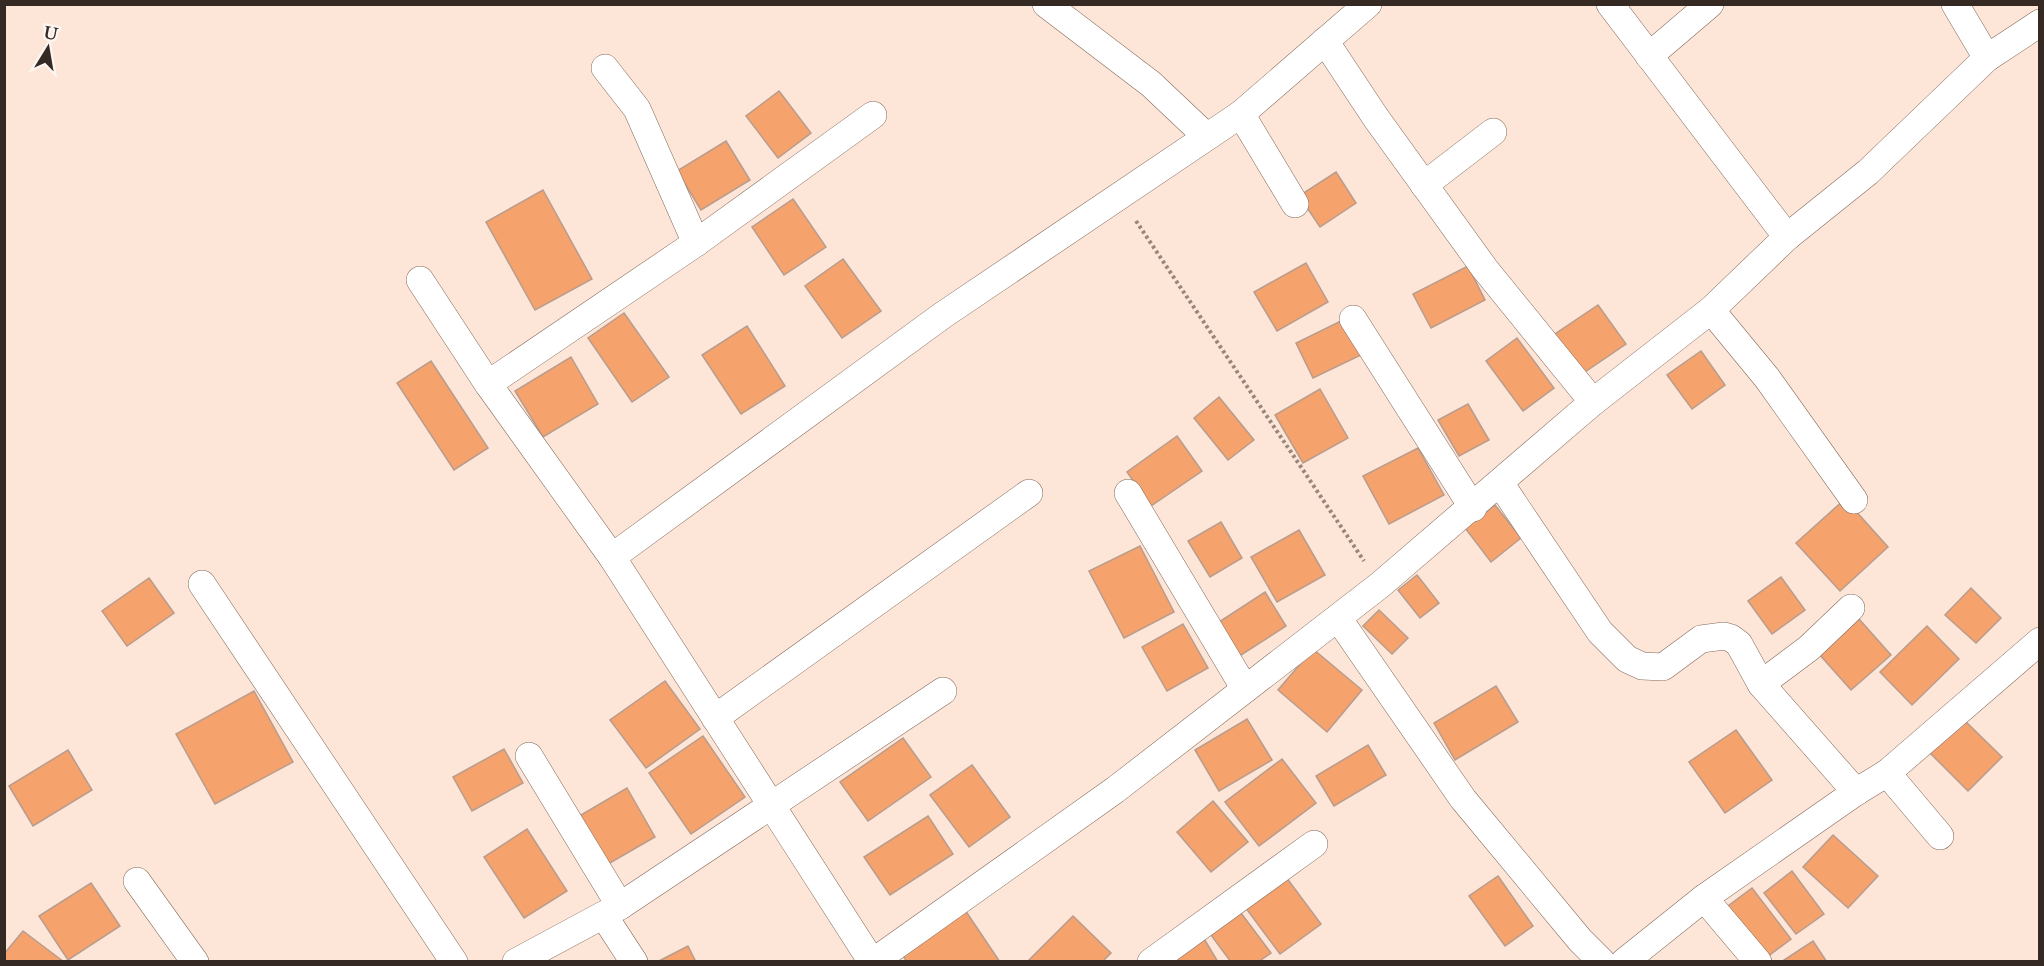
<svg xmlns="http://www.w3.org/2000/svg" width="2044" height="966" viewBox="0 0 2044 966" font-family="'Libre Baskerville',serif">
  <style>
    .building { fill: #f6a26d; stroke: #b89c8c; stroke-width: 1.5 }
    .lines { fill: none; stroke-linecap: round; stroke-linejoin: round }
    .minor-casing { stroke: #836a5b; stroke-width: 28 }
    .path { stroke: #98867d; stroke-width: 4; stroke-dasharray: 3 3; stroke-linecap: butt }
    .minor { stroke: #fff; stroke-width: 27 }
  </style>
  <rect width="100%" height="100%" fill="#fde5d8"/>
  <g class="building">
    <path d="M779,91L811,133L778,158L746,116Z"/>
    <path d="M726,141L750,180L701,210L677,171Z"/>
    <path d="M1336,172L1356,203L1320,227L1299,196Z"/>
    <path d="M543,190L592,279L535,310L486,222Z"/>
    <path d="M793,199L826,247L784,275L752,227Z"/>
    <path d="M843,259L881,311L842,338L805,286Z"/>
    <path d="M1306,263L1328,302L1277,331L1254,292Z"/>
    <path d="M1468,266L1485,300L1431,328L1413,294Z"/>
    <path d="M1598,305L1626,344L1579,376L1552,336Z"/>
    <path d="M624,313L669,377L632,402L588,338Z"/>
    <path d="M1343,320L1361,355L1313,378L1296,343Z"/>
    <path d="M747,326L785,386L741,414L702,355Z"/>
    <path d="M1517,338L1554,388L1523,411L1486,361Z"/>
    <path d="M1701,351L1725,385L1692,409L1667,375Z"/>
    <path d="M571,357L598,404L543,437L515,391Z"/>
    <path d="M431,361L488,448L454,470L397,383Z"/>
    <path d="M1320,389L1348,438L1303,463L1275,415Z"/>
    <path d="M1219,397L1254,440L1228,460L1194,418Z"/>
    <path d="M1468,404L1489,440L1459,456L1438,420Z"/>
    <path d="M1177,436L1202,471L1151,506L1127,472Z"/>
    <path d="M1418,448L1444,495L1389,524L1363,476Z"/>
    <path d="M1845,499L1888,547L1840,591L1796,543Z"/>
    <path d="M1495,505L1521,538L1491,562L1465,528Z"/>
    <path d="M1221,522L1242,558L1210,577L1188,541Z"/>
    <path d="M1299,530L1325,575L1277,602L1251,557Z"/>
    <path d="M1140,546L1174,612L1124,638L1089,571Z"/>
    <path d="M1417,575L1439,603L1420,618L1398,590Z"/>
    <path d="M1781,577L1805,610L1772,634L1748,601Z"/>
    <path d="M149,578L174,613L127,646L102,611Z"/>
    <path d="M1971,588L2001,618L1976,643L1945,615Z"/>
    <path d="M1265,592L1286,626L1238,657L1216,624Z"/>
    <path d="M1379,610L1408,638L1392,654L1363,626Z"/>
    <path d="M1859,619L1891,655L1851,690L1819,654Z"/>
    <path d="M1183,624L1208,668L1167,691L1142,647Z"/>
    <path d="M1927,626L1959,659L1912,705L1880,672Z"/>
    <path d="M1313,649L1362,690L1327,732L1278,690Z"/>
    <path d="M665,681L700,729L646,768L610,720Z"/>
    <path d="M1496,686L1518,722L1455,760L1434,723Z"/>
    <path d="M254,691L293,762L215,804L176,734Z"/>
    <path d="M1247,719L1272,760L1219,791L1195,750Z"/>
    <path d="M1963,719L2002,757L1968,791L1929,752Z"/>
    <path d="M1736,730L1772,780L1725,813L1689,762Z"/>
    <path d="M703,736L745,797L691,834L649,773Z"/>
    <path d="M903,738L931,777L868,821L840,782Z"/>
    <path d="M1368,745L1386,775L1334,806L1316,776Z"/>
    <path d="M504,749L523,783L472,811L453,777Z"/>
    <path d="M68,750L92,790L33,826L9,786Z"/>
    <path d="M1282,759L1316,803L1259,846L1225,802Z"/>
    <path d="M972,765L1010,817L969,847L930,795Z"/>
    <path d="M627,788L655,837L603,867L574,819Z"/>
    <path d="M1213,801L1248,842L1211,872L1177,832Z"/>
    <path d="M928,816L953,854L890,895L864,857Z"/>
    <path d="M527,829L567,891L524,918L484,857Z"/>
    <path d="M1833,835L1878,876L1848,908L1803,867Z"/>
    <path d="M1792,871L1824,914L1796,934L1764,893Z"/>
    <path d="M1283,873L1321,924L1280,954L1242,903Z"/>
    <path d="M1498,876L1533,926L1505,946L1469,896Z"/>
    <path d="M91,883L120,926L68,960L39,916Z"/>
    <path d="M1752,888L1791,939L1763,960L1724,909Z"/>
    <path d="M1235,905L1271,953L1258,962H1231L1205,927Z"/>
    <path d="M965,910L1000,962H907L901,953Z"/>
    <path d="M1073,916L1111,953L1102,962H1027Z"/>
    <path d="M23,931L64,962H4V954Z"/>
    <path d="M1203,937L1218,962H1162Z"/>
    <path d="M1813,941L1827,962H1781Z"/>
    <path d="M688,946L696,962H657Z"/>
  </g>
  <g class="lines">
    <defs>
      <g id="minor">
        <path d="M1046,4L1151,84L1206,136"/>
        <path d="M1610,4L1787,237"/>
        <path d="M1955,4L1987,58"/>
        <path d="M1325,41L1376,118L1485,269L1593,402"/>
        <path d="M1649,56L1710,4"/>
        <path d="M605,68L637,109L696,243"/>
        <path d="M1241,114L1295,204"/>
        <path d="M1424,185L1493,132"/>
        <path d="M420,280L488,384L612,557L872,962"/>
        <path d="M1711,310L1767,378L1854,500"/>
        <path d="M1353,319L1473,508"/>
        <path d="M488,384L696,243L873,115"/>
        <path d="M1500,483L1600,632L1627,659L1642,666L1663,667L1701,639L1724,636L1731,638L1739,644L1761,684L1856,792"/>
        <path d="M1128,493L1245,689"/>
        <path d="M612,557L943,315L1241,114L1368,4"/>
        <path d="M202,584L454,962"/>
        <path d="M1338,618L1463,799L1580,940L1602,962"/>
        <path d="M1761,684L1809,648L1851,608"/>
        <path d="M715,718L1029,493"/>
        <path d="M529,756L620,906"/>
        <path d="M1887,773L1940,836"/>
        <path d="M137,881L195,962"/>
        <path d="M1704,898L1758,962"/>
        <path d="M604,916L634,962"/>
        <path d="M516,962L620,906L943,691"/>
        <path d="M873,962L1115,790L1380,585L1593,402L1711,310L1787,237L1868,172L1987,58L2040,23"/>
        <path d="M1151,962L1314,844"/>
        <path d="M1624,962L1704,898L1856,792L1887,773L2040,641"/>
      </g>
    </defs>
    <use href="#minor" class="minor-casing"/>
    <path class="path" d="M1136,221L1364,561"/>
    <use href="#minor" class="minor"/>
  </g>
  <rect width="2044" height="966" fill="none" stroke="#342923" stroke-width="12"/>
  <g transform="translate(48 48) rotate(11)" stroke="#fdf7f3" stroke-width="4.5" paint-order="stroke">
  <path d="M0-4.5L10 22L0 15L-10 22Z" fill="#342923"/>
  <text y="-9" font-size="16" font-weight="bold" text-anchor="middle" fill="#342923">U</text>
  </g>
</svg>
